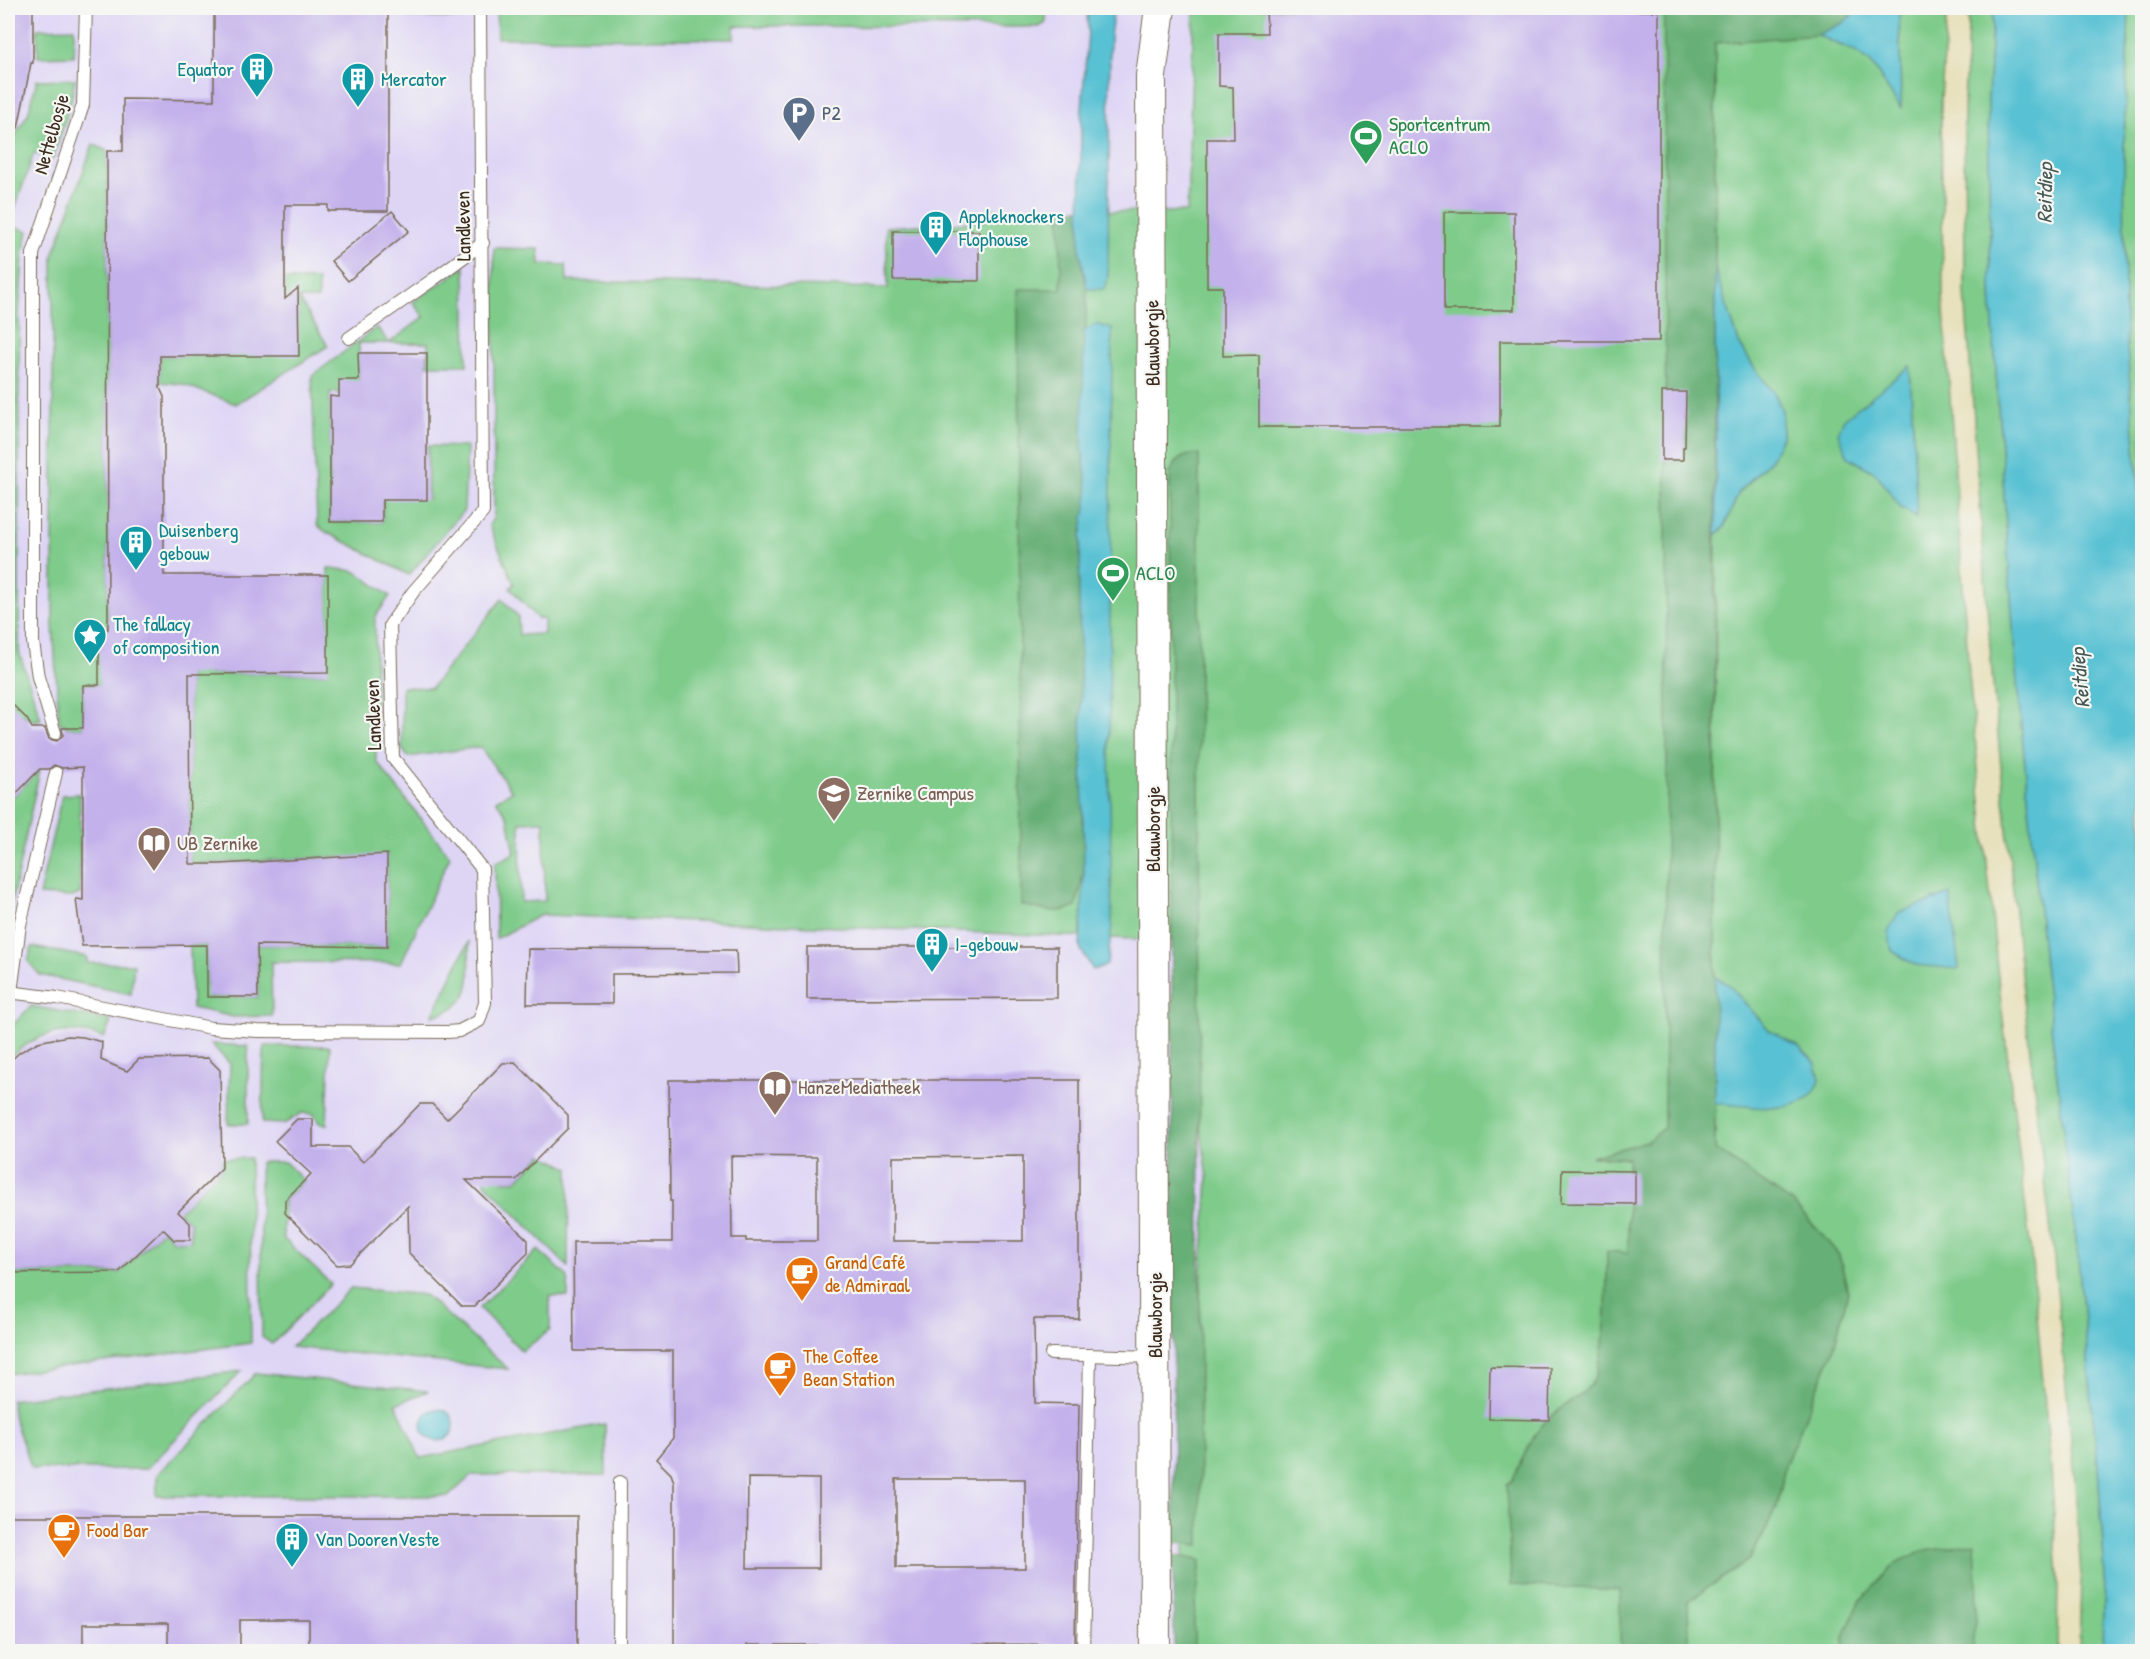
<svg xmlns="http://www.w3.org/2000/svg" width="2150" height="1659" viewBox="0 0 2150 1659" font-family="'Patrick Hand',sans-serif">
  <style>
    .built { fill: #ded5f5 }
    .green { fill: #7ecb8a; stroke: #5c7a54; stroke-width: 1.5; fill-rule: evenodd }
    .forest { fill: #66af76; stroke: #506c4a; stroke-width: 1.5 }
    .water { fill: #58c1d3; stroke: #4a7678; stroke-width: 1.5 }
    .building { fill: #c3b1eb; fill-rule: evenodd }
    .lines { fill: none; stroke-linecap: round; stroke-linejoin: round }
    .service-casing { stroke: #786a56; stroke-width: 14 }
    .tertiary-casing { stroke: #786a56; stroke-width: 32 }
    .service { stroke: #fff; stroke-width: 12 }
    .tertiary { stroke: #fff; stroke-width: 30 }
    .labels { text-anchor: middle; stroke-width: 4.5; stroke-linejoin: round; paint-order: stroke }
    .culture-label { font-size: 20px; fill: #0d838f; stroke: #f6f6f2; text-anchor: start }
    .service-label { font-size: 20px; fill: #4e5e75; stroke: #f6f6f2; text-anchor: start }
    .leisure-label { font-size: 20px; fill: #27864d; stroke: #f6f6f2; text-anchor: start }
    .street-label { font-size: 20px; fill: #3b2a1e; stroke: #f6f6f2 }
    .education-label { font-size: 20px; fill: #785e54; stroke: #f6f6f2; text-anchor: start }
    .food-label { font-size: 20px; fill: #c56008; stroke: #f6f6f2; text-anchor: start }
    .water-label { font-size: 21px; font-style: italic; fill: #445754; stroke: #f6f6f2 }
  </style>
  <rect width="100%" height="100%" fill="#f6f6f2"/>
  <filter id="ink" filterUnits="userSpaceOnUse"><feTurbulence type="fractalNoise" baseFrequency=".0167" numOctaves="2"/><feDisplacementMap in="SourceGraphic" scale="12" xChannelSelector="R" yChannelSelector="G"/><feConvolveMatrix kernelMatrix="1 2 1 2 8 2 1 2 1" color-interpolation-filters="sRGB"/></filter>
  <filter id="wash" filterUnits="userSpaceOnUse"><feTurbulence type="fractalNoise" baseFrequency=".008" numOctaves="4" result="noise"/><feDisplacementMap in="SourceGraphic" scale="24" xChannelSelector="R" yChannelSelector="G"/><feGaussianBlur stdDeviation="1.35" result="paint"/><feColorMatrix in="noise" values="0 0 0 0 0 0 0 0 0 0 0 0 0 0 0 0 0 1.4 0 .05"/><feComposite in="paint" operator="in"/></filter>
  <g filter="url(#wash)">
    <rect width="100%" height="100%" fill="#e8e1bd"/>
    <path class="built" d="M8,8H1690L1641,1651L8,1652Z"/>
    <g class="green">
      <path d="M410,8H465V18L410,17Z"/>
      <path d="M496,8H1046V23L1039,27L734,26V39L497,38Z"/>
      <path d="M1194,8H1677L1687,1116L1626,1651H1180V1609L1208,1178L1190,1057L1184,941L545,915L544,913L496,939L495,863L515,853L508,817L496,800L512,791L480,747L408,757L402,749V687L431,688L502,599L518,616L519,635L544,634V619H538L510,588L514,584L489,525L494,517V248L539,249L540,264L566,265L567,281L888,288L886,227L985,221L986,210L1187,212ZM544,821L545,901L521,902L520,822Z"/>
      <path d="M1899,8H1947L1941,99L1943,295L1969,675L1998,977L2032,1261L2051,1470L2058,1577L2057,1651H1973L1977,1586L1844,1636L1845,1651H1689L1688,1601L1750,1559L1777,1508L1785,1465L1833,1351L1848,1292L1839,1255L1793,1203L1715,1149V1103L1775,1108L1797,1046L1770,1031L1728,984L1715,977L1716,535L1724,527L1739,493L1772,458L1782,437L1755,369L1739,343L1715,269V42L1817,35L1854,51L1872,64L1901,107ZM1910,367L1917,517H1916L1901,508L1876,473L1848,457Z"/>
      <path d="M1969,8H1993L1988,100L1991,293L1999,419L2016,671L2045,972L2078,1257L2098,1466L2105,1576L2103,1651H2079L2081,1577L2074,1468L2054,1259L2021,974L1992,674L1975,433L1965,293L1964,100Z"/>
      <path d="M2129,8H2142V531L2125,323L2124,141Z"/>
      <path d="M74,28V56L38,57L37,29Z"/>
      <path d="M75,79L71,102L53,159L34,153L9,225L28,231L23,255L19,315V652L41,719L35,721L18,712L8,709V147L28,114L37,80Z"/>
      <path d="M93,144L107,151L108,632L99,685H83V728H69L59,722L53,624V256Z"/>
      <path d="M465,267L467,365H428V343H359V392L330,393V522H382L383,499H428V446L467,447L464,510L409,575L326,532L317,525L312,376L377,327L389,343L424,317L413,302Z"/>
      <path d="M285,280H318V299H299L328,346L236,404L182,384L160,382V356L298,355V299H285Z"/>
      <path d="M328,568L355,571L390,596L375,617L376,761L450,856L401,963L271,962L272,1016L234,1017L192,1008L190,945H207V997H258L257,945L387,947V855L190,864L189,671L206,674L327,673Z"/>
      <path d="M40,769L11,905L8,902V802Z"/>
      <path d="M80,794V894L72,897L39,895L62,795Z"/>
      <path d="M469,941C469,979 477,1006 432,1016Z"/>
      <path d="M32,947L87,957V963L134,964L131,994L40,975L28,961Z"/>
      <path d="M31,1006L111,1021L104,1038C66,1025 37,1032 8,1059V1030Z"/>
      <path d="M211,1044L248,1046V1124H228L230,1064Z"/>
      <path d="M264,1046H330L327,1124L319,1123L314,1114L302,1113L284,1124L262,1123Z"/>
      <path d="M542,1155L569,1168L568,1267L484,1182L494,1172L504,1181H516Z"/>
      <path d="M250,1158L251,1343L8,1374V1273H119L163,1230L174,1241L191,1240V1223L179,1212L222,1168L223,1159Z"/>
      <path d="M260,1162H285L304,1181L284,1200L283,1238L331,1284L272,1344L262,1337Z"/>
      <path d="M538,1250L568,1277V1297L550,1296V1330L522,1351L479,1308Z"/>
      <path d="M351,1288L425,1295L508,1369L291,1347Z"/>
      <path d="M242,1371L146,1469H32L14,1419L11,1400Z"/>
      <path d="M256,1373L428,1391L396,1404L420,1458L605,1424L606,1475H472L449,1496H157V1475Z"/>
    </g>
    <g class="forest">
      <path d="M1664,8H1860L1843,23L1817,35L1715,43V1149L1793,1203L1818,1230L1839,1255L1848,1292L1833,1351L1785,1465L1777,1507L1750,1559L1688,1601L1689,1651H1620V1590L1511,1585L1507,1484L1512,1481C1522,1460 1531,1435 1549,1418C1561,1406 1578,1399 1589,1387C1608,1367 1607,1279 1607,1251L1628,1253V1158L1591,1157L1647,1141L1664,1128L1667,759Z"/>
      <path d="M1081,209L1080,250L1087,289L1082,446L1088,493L1081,538L1079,588L1084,871L1076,907C1055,915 1042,910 1021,905L1018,289H1061L1060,210Z"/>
      <path d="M1199,454L1200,1545L1174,1543L1170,473C1177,458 1183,455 1199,454Z"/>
      <path d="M1975,1543L1977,1586L1973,1651H1845L1844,1636L1860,1601L1897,1562L1919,1552Z"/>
      <path d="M1173,1555L1201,1560L1194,1619V1651H1174Z"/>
    </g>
    <g class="water">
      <path d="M1092,8H1110L1113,15L1110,36L1108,277L1104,289H1087L1080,250L1081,121L1088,31L1087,15Z"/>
      <path d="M1860,8H1899L1901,109L1872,64L1854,51L1817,35L1843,23Z"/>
      <path d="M1993,8H2129L2124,141L2125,323L2142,531V1651H2103L2105,1576L2098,1466L2078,1257L2045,972L2016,671L1999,419L1991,293L1988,100Z"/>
      <path d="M1715,269L1739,343L1755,369L1775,394L1782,411V437L1772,458L1739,492L1724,527L1716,535Z"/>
      <path d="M1096,324L1112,329L1109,740L1112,925L1107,965L1093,970L1080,948L1084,871L1079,588L1081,538L1088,493L1082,446L1084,331Z"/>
      <path d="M1910,366L1917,517L1901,508L1876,473L1848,457L1838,433L1844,419Z"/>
      <path d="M1950,894L1959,969L1915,965L1892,951L1888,932L1898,913Z"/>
      <path d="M1715,977L1728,984L1770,1031L1798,1046L1815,1062L1820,1079C1818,1083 1817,1088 1814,1092C1795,1117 1742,1105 1715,1103Z"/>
      <circle cx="438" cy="1425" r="16"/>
    </g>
    <g id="blocks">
      <g class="building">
        <path d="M8,8H33V63H31L18,128L8,127Z"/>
        <path d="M214,8H388V211H328V205H285V299L298,288L299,356H160V388L164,397V575H328V673L189,674L190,864H220L387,854V947L257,945L258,997H207V945L82,946L76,899L83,900V767L62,768L54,765L49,769H40L8,802V700L27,719L32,728H45L49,739L57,741L63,735L62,728H83V685H99V629H108L107,151H123V99L214,100Z"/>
        <path d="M1515,8V11H1659V341H1500V427H1259V355L1223,356V287H1207V139H1234L1233,87L1219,86V33H1267L1266,9ZM1444,212H1514V310H1444Z"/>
        <path d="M392,211L409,231L348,281L331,261Z"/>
        <path d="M893,231H979V281L893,280Z"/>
        <path d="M358,353H427V500H382V522H330V396L339,397V380H359Z"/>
        <path d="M1662,392H1686L1685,447H1683V460H1662Z"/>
        <path d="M807,947H1057V998L807,999Z"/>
        <path d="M528,949L736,950L737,973L612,974V1004H527Z"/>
        <path d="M68,1036L83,1037L102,1042L101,1060L127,1071L139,1059L208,1058L220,1070L222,1168L178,1212L190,1223V1240H174L163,1229L119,1272L8,1273V1063L20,1052L38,1042Z"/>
        <path d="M515,1062L568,1115V1128L516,1180H466L528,1240V1253L475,1306H462L409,1253L408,1206L350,1264L337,1265L285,1213V1200L311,1174L275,1141L297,1119H313V1147H348L363,1162L420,1104H432L447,1119L503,1063Z"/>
        <path d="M669,1080H1079V1319H1034L1035,1403L1079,1404L1075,1644L747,1645V1652H674V1482L671,1474L656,1459L673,1438V1351H574L573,1242H672V1201H670ZM731,1156L817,1157V1241H746V1238H732ZM1023,1156V1241H893V1157ZM748,1478L819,1479V1568H747ZM896,1479H1025V1568H896Z"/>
        <path d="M1562,1170L1635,1171V1204L1561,1203Z"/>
        <path d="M1490,1367L1550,1368L1549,1420L1489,1419Z"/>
        <path d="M8,1516H577V1652H309V1620H240V1652H168V1624H83V1652H8Z"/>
      </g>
    </g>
  </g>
  <g filter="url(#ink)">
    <use href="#blocks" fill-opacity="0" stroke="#786a56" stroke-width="1.5"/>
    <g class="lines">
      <defs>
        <g id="service">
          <path d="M349,338L431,281L483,243"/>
          <path d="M55,733L38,677L33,642V254L83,105L86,8"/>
          <path d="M8,992L57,998L211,1028L258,1031L448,1032L459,1031L479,1021L485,1003L482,869L393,758L390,625L413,592L483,512L480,8"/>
          <path d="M11,992L20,925L56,773"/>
          <path d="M1051,1354L1154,1357"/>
          <path d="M619,1652L620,1482"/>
          <path d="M1083,1652L1090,1355"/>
        </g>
        <path id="tertiary" d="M1155,1652L1151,76L1160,8"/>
      </defs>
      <use href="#service" class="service-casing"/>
      <use href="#tertiary" class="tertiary-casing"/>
      <use href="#service" class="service"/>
      <use href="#tertiary" class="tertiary"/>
    </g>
  </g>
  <defs>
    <symbol id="building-pin" viewBox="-11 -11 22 30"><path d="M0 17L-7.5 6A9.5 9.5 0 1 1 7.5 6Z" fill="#0f9aa8" stroke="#f6f6f2"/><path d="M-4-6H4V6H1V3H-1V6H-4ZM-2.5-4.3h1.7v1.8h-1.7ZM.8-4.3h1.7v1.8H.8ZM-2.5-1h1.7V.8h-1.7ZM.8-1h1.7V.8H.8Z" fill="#fff"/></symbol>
    <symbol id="parking-pin" viewBox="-11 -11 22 30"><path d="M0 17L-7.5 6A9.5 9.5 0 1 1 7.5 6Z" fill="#5c6f8a" stroke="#f6f6f2"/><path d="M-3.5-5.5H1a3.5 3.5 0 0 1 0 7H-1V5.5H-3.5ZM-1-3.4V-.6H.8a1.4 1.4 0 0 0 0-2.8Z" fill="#fff"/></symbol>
    <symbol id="stadium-pin" viewBox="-11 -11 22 30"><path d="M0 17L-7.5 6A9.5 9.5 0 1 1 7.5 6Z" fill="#2e9e5b" stroke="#f6f6f2"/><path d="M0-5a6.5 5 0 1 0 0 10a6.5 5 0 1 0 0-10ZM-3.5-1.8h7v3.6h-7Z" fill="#fff"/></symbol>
    <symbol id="sight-pin" viewBox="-11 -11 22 30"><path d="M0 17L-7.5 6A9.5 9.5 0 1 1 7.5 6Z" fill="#0f9aa8" stroke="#f6f6f2"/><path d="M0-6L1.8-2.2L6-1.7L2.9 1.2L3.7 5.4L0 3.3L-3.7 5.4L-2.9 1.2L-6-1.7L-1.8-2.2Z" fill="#fff"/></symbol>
    <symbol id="university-pin" viewBox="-11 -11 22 30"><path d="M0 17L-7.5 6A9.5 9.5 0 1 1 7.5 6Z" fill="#8d6e63" stroke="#f6f6f2"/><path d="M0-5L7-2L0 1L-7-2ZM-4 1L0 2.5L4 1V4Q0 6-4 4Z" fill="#fff"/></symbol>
    <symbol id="library-pin" viewBox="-11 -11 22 30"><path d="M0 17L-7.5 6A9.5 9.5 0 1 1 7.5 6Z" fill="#8d6e63" stroke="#f6f6f2"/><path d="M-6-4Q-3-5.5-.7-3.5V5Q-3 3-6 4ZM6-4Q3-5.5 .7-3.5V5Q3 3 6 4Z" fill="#fff"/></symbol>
    <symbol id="cafe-pin" viewBox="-11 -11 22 30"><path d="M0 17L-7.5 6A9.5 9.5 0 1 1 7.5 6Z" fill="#e8710a" stroke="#f6f6f2"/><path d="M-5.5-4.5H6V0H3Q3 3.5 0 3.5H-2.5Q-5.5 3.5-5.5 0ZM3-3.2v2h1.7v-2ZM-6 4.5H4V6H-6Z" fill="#fff"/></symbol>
  </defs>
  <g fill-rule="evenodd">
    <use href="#building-pin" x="238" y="50" width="38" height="52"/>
    <use href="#building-pin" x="339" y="60" width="38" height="52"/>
    <use href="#parking-pin" x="780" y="94" width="38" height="52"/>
    <use href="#stadium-pin" x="1347" y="117" width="38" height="52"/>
    <use href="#building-pin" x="917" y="208" width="38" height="52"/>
    <use href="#building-pin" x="117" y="523" width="38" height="52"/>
    <use href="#stadium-pin" x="1094" y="554" width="38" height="52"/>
    <use href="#sight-pin" x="71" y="616" width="38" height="52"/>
    <use href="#university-pin" x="815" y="774" width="38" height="52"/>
    <use href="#library-pin" x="135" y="824" width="38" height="52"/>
    <use href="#building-pin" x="913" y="925" width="38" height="52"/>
    <use href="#library-pin" x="756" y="1068" width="38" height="52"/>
    <use href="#cafe-pin" x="783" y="1254" width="38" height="52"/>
    <use href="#cafe-pin" x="761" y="1349" width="38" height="52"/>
    <use href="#cafe-pin" x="45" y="1511" width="38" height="52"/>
    <use href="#building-pin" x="273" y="1520" width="38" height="52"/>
  </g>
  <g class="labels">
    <g class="culture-label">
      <text x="234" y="76" text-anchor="end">Equator</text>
      <text x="381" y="86">Mercator</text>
      <text x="959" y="223">Appleknockers<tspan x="959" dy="23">Flophouse</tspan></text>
      <text x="159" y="537">Duisenberg<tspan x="159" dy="23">gebouw</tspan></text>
      <text x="113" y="631">The fallacy<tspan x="113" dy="23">of composition</tspan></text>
      <text x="955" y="951">I-gebouw</text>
      <text x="315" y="1546">Van DoorenVeste</text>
    </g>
    <g class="service-label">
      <text x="822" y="120">P2</text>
    </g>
    <g class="leisure-label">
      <text x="1389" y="131">Sportcentrum<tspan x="1389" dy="23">ACLO</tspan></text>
      <text x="1136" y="580">ACLO</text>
    </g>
    <g class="street-label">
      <text transform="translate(51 134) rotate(-74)" y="7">Nettelbosje</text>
      <text transform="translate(463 226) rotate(-91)" y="7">Landleven</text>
      <text transform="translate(1152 343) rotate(-91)" y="7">Blauwborgje</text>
      <text transform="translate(373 715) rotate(-92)" y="7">Landleven</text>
      <text transform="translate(1153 829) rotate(-90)" y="7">Blauwborgje</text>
      <text transform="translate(1155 1315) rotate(-90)" y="7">Blauwborgje</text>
    </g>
    <g class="education-label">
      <text x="857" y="800">Zernike Campus</text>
      <text x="177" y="850">UB Zernike</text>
      <text x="798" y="1094">HanzeMediatheek</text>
    </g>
    <g class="food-label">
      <text x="825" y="1269">Grand Café<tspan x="825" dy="23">de Admiraal</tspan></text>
      <text x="803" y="1363">The Coffee<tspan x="803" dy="23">Bean Station</tspan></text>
      <text x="87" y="1537">Food Bar</text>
    </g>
    <g class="water-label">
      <text transform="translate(2045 193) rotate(-89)" y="7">Reitdiep</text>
      <text transform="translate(2080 678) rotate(-95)" y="7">Reitdiep</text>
    </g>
  </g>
  <rect width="2150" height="1659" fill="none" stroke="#f6f6f2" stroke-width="30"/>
</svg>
